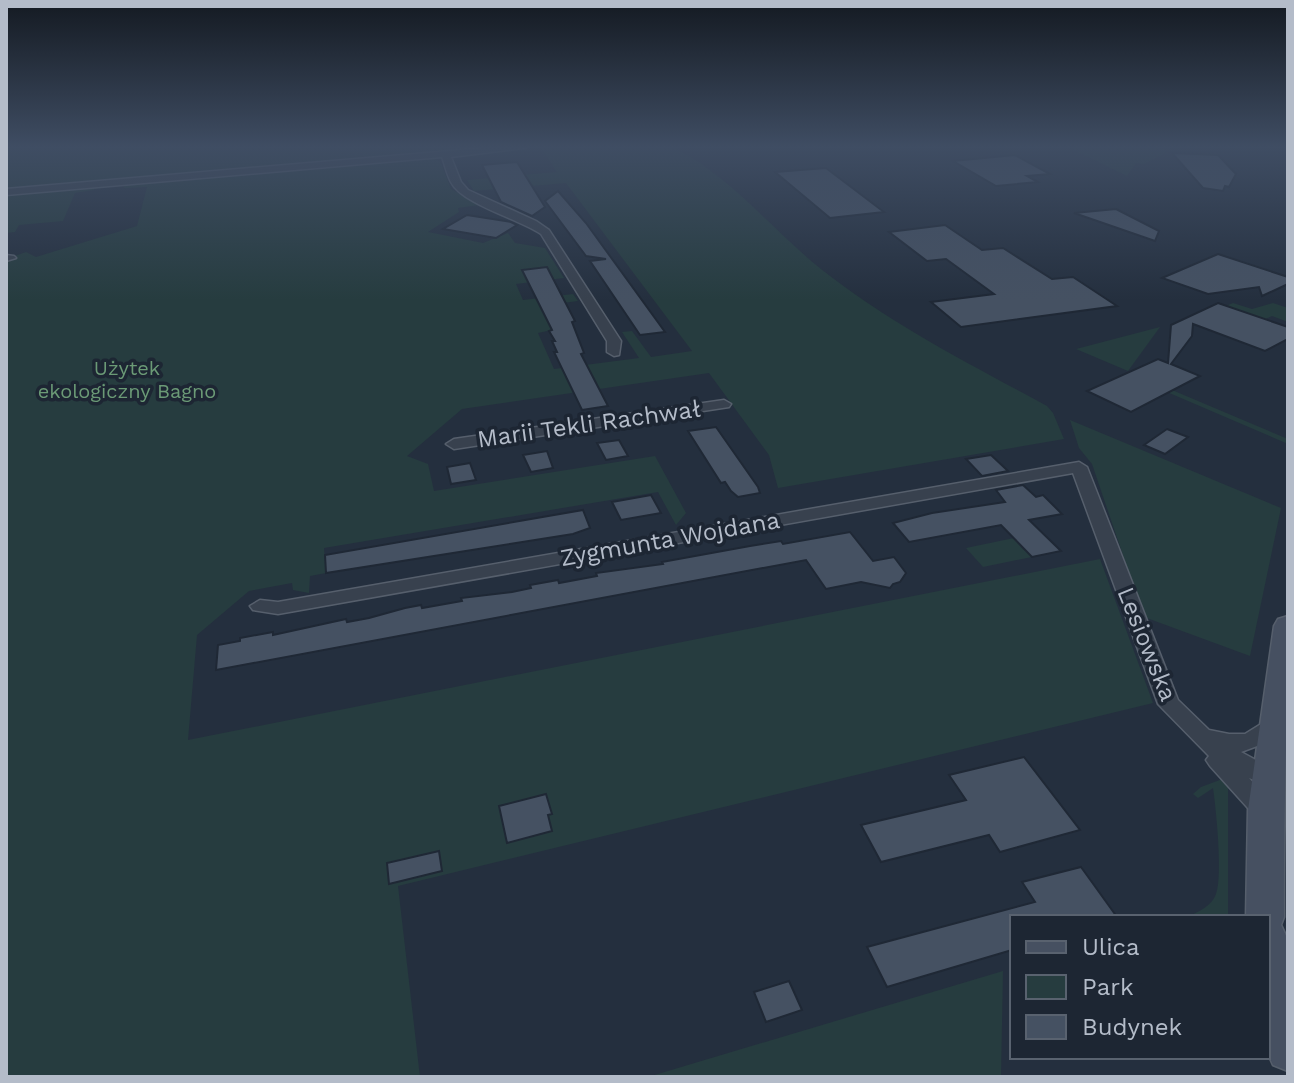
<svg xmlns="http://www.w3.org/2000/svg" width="1294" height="1083" viewBox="0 0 1294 1083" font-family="'Work Sans',sans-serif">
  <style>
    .green { fill: #263c3f }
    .building { fill: #455162; stroke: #1f2835; stroke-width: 2 }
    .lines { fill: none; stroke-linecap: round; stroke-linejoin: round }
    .minor-casing { stroke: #565f6c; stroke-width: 3 }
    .secondary-casing { stroke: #565f6c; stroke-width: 3 }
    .minor { fill: #38414e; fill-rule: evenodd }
    .secondary { fill: #465061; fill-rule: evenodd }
    .labels { text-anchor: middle; stroke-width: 7; stroke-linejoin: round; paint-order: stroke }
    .far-park-label { font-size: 20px; fill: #6b9a76; stroke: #1d2633 }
    .street-label { font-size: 24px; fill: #b4bcc9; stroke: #1d2633 }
  </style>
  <rect width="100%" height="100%" fill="#242f3e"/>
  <g class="green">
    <path d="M6,148H481L6,188Z"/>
    <path d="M541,148H674C731,176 772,230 821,269C892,325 968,363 1047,406L1053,413L1064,439L778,488L769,455L709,373L462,409L407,456L428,464L434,491L655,456L686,513L676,525L658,492L324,548L326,573L310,576L309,593L293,590L292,583L249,591L197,635L188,740L1100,559L1153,703L398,886L420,1077H6V259L26,252L36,257L137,226L147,187L124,188L125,184L430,158L440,161L451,189L479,205L458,208L459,212L428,232L483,243L508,233L515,243L545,248L564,278L516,284L523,300L573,294L578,301L540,306L552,330L538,333L554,369L639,358L622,332L632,331L651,357L692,351L566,183L474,191L467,180L557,172Z"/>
    <path d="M1070,148H1162L1166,153L1144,164L1136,163L1127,176Z"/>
    <path d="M95,186L94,190L75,193L63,221L19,225L15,232L6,233V194Z"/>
    <path d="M1233,303L1252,309L1273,303L1288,308V322L1272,316L1253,325L1214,311Z"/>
    <path d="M1160,327L1128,371L1076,349Z"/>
    <path d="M1172,390L1288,439V444L1167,392Z"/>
    <path d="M1070,420L1281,508L1250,656L1144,617L1092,464L1079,448Z"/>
    <path d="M1014,538L1032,557L983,567L966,548Z"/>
    <path d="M1225,778L1228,785V917H1187C1198,912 1212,906 1216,894C1223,876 1216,809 1213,788L1198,798L1193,794L1201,787Z"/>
    <path d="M1003,971L1001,1077H648Z"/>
  </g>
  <g class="building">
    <path d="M1172,153L1218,155L1236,174L1229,187L1225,186L1223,191L1203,188Z"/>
    <path d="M1015,155L1050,174L1027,176L1038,182L996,186L953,161Z"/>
    <path d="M517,162L545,207L532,216L501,202L482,165Z"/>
    <path d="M826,168L884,212L830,218L775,172Z"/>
    <path d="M558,191L586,223L665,332L640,335L590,261L606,259L586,256L545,201Z"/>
    <path d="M1116,209L1159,231L1155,241L1074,213Z"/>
    <path d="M467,215L511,222L517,225L496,238L443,229Z"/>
    <path d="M945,225L982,250L1003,248L1052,279L1073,277L1117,306L961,327L931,302L994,294L946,259L927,261L889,232Z"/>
    <path d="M1218,254L1288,277V284L1262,296L1259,287L1208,294L1162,278Z"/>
    <path d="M547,267L575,321L572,322L584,353L581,354L608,406L582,410L554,352H557L552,341H555L549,331L552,330L522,270Z"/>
    <path d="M1218,303L1288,327V339L1265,351L1193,324L1192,336L1171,364L1200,376L1131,412L1087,391L1158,359L1168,363L1171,325Z"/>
    <path d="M716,427L758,487L760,493L738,497L731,491L725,482L721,483L688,431Z"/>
    <path d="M1167,429L1188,437L1165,454L1144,445Z"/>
    <path d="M619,440L628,456L606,460L597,443Z"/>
    <path d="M547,451L553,468L531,472L523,455Z"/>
    <path d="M991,455L1008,471L982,476L966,459Z"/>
    <path d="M470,463L476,480L451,484L447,467Z"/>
    <path d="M1023,485L1036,497L1043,495L1062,514L1029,520L1061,551L1032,557L1001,525L909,542L893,523L932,513L1005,502L996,490Z"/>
    <path d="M651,495L661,513L621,520L612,502Z"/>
    <path d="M583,510L590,528L573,534L326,573L325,555Z"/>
    <path d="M850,532L873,561L894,557L906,573L900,582L893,584L890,588L861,582L826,589L806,560L216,670L218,645L240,641V638L273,632V635L346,619L347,622L369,618L405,608L421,605L422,608L462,601L461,598L512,592L531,588L530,585L558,580L559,583L597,576L596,573L663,564L662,562L750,546L781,541L783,544Z"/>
    <path d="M1024,757L1080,830L1000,852L989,835L881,862L861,825L966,800L949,775Z"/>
    <path d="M546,794L552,814L548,815L552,831L507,843L499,806Z"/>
    <path d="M439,851L442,871L389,884L387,863Z"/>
    <path d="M1081,867L1117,917H1012V950L887,987L867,947L1035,902L1022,882Z"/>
    <path d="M789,981L802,1010L766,1022L754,992Z"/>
  </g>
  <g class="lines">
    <defs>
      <g id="minor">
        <path d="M485,148H525L451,157L461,182L468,190L536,221L549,230L621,341L619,355L614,356L607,352V341L541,234C519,219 462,204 451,182C447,175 445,165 442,157L6,195V189Z"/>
        <path d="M6,255L14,256L16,258L6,261Z"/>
        <path d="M724,400L731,404L729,407L454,449L446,444L454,439Z"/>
        <path d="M1079,462L1087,467L1178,700L1209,730L1229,734H1245L1274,716L1282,718L1285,724L1268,742L1241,752L1276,771L1280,777L1276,783L1268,786L1249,778L1277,810L1274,817L1265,820L1256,817L1210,766L1206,760L1209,756L1158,704L1073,473L278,614L253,610L250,606L260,600L278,602Z"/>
      </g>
      <path id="secondary" d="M1288,616C1288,717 1283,817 1284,917L1281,925L1288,940V1071L1273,1065L1268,1054V917H1246L1248,810L1274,626L1278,619Z"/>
    </defs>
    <use href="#minor" class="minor-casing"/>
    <use href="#secondary" class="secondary-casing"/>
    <use href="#minor" class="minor"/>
    <use href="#secondary" class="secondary"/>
  </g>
  <linearGradient id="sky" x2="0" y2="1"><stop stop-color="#141a22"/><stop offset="0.49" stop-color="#3f4d63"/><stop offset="1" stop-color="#3f4d63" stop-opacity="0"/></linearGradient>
  <rect width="1294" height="300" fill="url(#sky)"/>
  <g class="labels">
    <g class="far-park-label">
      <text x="127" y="375">Użytek<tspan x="127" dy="23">ekologiczny Bagno</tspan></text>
    </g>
    <g class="street-label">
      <text transform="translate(589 424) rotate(-8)" y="8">Marii Tekli Rachwał</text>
      <text transform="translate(670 539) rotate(-10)" y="8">Zygmunta Wojdana</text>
      <text transform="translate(1147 644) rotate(68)" y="8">Lesiowska</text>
    </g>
  </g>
  <rect width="1294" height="1083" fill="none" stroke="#b4bcc9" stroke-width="16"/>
  <rect x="1010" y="915" width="260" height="144" fill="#1d2633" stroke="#59626f" stroke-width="2"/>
  <rect x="1026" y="941" width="40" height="12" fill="#465061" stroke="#59626f" stroke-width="2"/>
  <text x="1082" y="955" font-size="24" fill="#b4bcc9">Ulica</text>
  <rect x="1026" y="975" width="40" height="24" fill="#263c3f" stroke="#59626f" stroke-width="2"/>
  <text x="1082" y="995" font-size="24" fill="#b4bcc9">Park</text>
  <rect x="1026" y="1015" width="40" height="24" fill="#455162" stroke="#59626f" stroke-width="2"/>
  <text x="1082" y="1035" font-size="24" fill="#b4bcc9">Budynek</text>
</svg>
